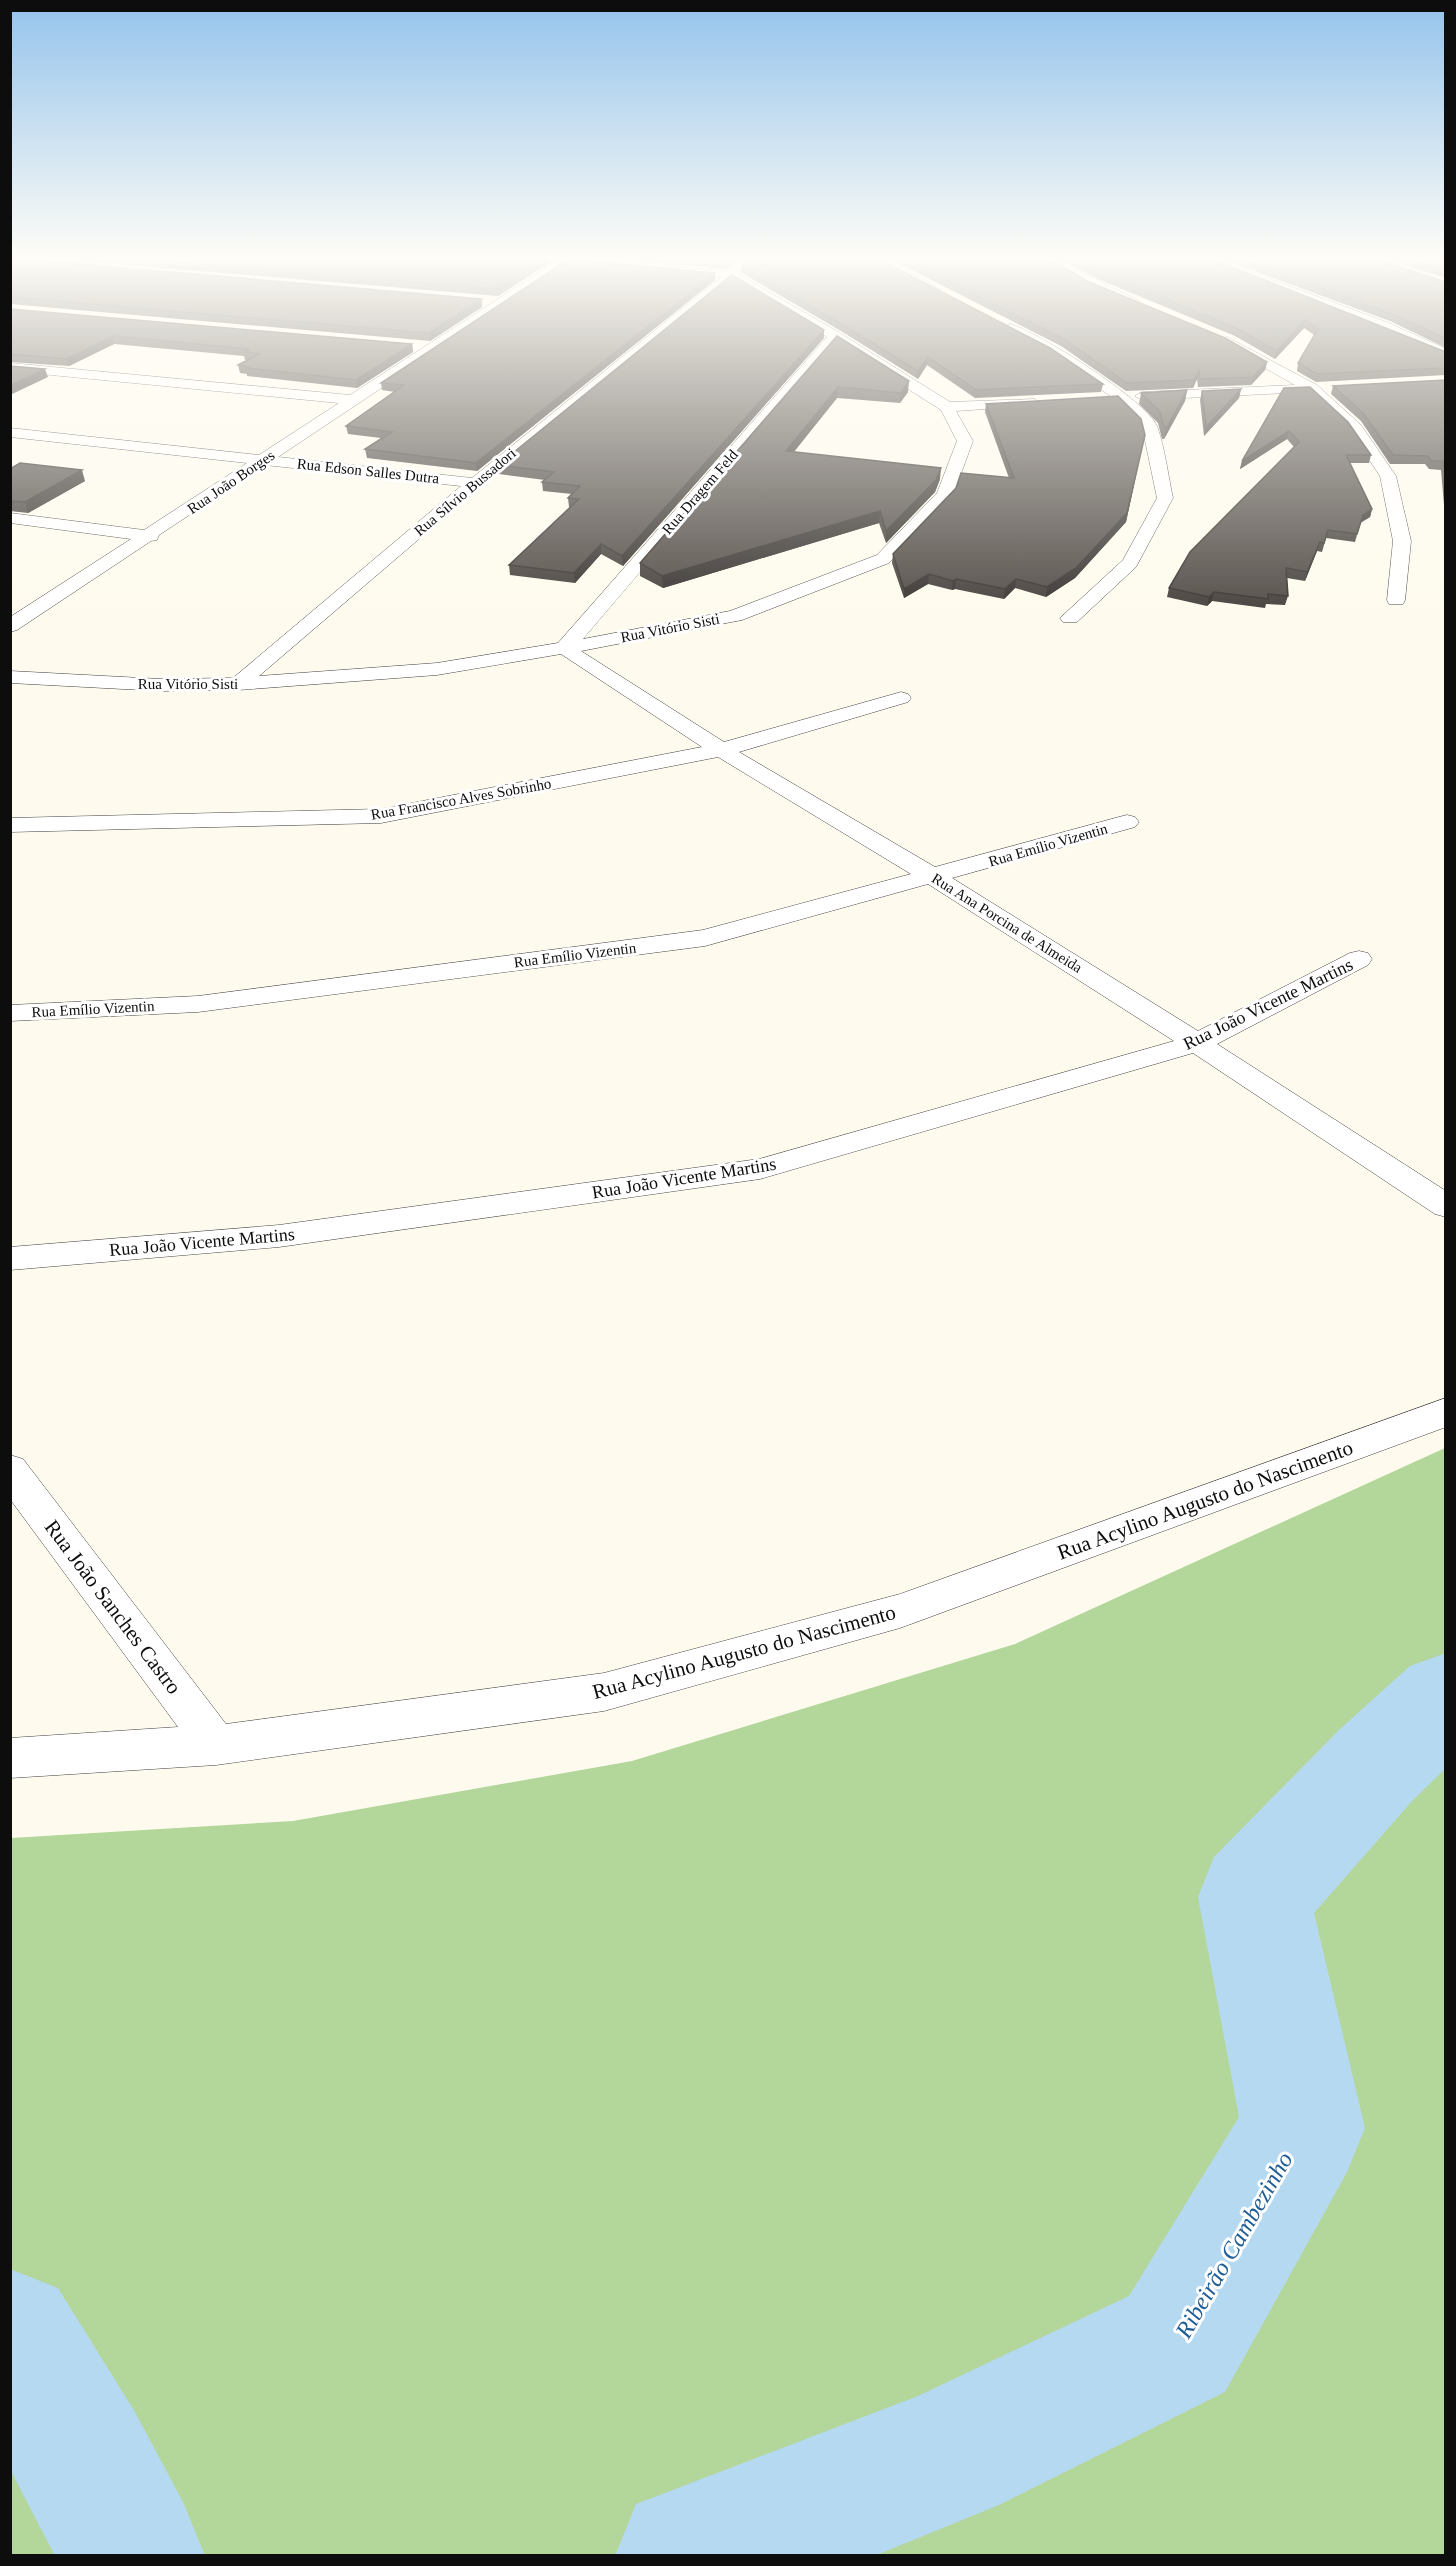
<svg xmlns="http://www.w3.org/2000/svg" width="1456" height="2566" viewBox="0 0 1456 2566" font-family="Georgia,serif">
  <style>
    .forest { fill: #b3d69a }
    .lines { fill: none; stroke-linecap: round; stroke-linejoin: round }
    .river { fill: #b6d9f2; fill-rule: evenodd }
    .minor-casing { stroke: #404040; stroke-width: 1 }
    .minor { fill: #fff; fill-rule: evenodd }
    .wall { fill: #494440 }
    .shaded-wall { fill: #3c3734 }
    .building { fill: #554f4a; stroke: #3c3734; stroke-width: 1.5 }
    .labels { text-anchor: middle; stroke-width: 6; stroke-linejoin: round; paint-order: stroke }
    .far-street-label { font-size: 15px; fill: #0d0d0d; stroke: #fff }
    .street-label { font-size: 18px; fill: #0d0d0d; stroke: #fff }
    .near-street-label { font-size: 21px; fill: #0d0d0d; stroke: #fff }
    .near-water-label { font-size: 24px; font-style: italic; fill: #1f5d96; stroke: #fff }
  </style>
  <rect width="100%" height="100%" fill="#fefbee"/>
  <path class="forest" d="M1445,1448V2555H11V1838L293,1821L632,1761L1015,1644Z"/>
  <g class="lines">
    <g class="river">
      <path d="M1446,1653V1768L1413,1800L1314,1913L1365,2128L1347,2172L1225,2392L999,2505L874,2556H615L636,2504L918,2396L1129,2296L1239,2117L1198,1897L1214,1857L1339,1730L1410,1666Z"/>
      <path d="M10,2269L58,2288L135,2412L184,2504L205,2556H55L10,2469Z"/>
    </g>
    <defs>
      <g id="minor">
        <path d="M19,257H35L10,267V260Z"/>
        <path d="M535,257C552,256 608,253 620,263L614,266L569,263L278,457L472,478L721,277L671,273L667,271V267L728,271L743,257H755L738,274L840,333L950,402L1035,399L1037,402L1035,405L1030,406L956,411L973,441L953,495L889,563L742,620L581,651L724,742L894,694L901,692L908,694L911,698L908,702L739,752L935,867L1119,817L1127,815L1135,817L1139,822L1135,827L952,878L1198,1031L1350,953L1359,951L1368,953L1372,959L1368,965L1217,1044L1446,1191V1217L1435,1214L1193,1053L760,1179L279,1247L10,1270V1247L279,1225L759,1159L1174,1041L928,884L705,946L198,1012L10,1021V1005L198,996L703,930L911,874L718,757L381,823L10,832V818L381,809L702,747L561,654L437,675L238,690L161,691L10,683V671L161,679L233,678L461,486L265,465L159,535L157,540L151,541L17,630L10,632V617L131,539L10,523V513L144,530L247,463L10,437V428L259,455L339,403L10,371V363L350,395L555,262L541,260ZM732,280L827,337L558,643L437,663L259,676L481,486ZM836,343L941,410L957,441L937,493L877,555L730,611L583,639Z"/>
        <path d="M878,257H890L899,266L941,290L939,293C924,296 888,269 878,257Z"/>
        <path d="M1037,257H1051L1139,301L1137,304C1124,306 1048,268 1037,257Z"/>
        <path d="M1196,257H1211L1389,323L1446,349V358L1379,329Z"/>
        <path d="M1010,324C1037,331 1147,401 1157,426C1165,448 1168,475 1173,498L1136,567L1077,622H1063L1060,618L1123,560L1157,498L1142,426L1116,400L1050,354L1005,331L1004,328Z"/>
        <path d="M1227,337L1317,385L1361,425L1396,476L1411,541L1405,600L1403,604H1389L1387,600L1393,541L1380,476L1348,428L1309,392L1142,400L1135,396L1142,392L1295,385L1222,344L1220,341Z"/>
        <path d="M1446,1398V1427L900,1628L604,1711L216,1765L10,1778V1738L178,1727L10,1499V1455L23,1459L226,1724L604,1673L900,1594Z"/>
      </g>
    </defs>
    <use href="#minor" class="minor-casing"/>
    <use href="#minor" class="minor"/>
  </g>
  <g class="wall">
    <path d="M32,257H548L549,263L498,296Z"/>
    <path d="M595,257H740L727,269Z"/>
    <path d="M892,257H1046L1089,282L1267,362L1265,370L1251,385L1198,387L1197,379L1193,388L1126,391L1061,346L900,264Z"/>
    <path d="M1055,257H1207L1446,352V375L1316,382L1297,371L1298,363L1314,335L1304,328L1275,359L1235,336L1098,279Z"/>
    <path d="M1216,257H1369L1446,282V348L1390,321Z"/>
    <path d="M1378,257H1446V278Z"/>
    <path d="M10,258L482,307L430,341L10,304Z"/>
    <path d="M890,265L1103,384L1101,392L975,398L927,365L918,379L841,331L742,273V267Z"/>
    <path d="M715,273V280L477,471L367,458L365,449L381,438L348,434L346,426L395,392L382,390L381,383Z"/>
    <path d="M10,309L412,344L413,352L357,388L247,376V374L240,373L238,365L248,360H245L244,356L114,344L69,366L10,362Z"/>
    <path d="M824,330V338L623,566L601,554L575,583L510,575L509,565L570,507H569L568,498L572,494L543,491L542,482L545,480L499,474L498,465Z"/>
    <path d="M837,336L908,392L900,403L837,398L794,452L940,479L935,492L886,543L879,523L663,588L640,576V563Z"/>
    <path d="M1446,380V528L1441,470L1429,469L1425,464H1390L1361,421L1331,394L1333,386Z"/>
    <path d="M1284,388L1371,455L1369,463H1350L1372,509L1370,517L1360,523L1355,542L1326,538L1322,552L1317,551L1305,581L1287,578L1288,596L1285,605L1266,604L1265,608L1212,601L1207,606L1167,597L1169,588L1294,447L1287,439L1240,469L1242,461Z"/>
    <path d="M1241,389L1239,398L1204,436L1200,400L1202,391Z"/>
    <path d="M1187,390L1185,401L1164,439H1162L1158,423L1139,404L1141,393Z"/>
    <path d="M986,404L1143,443L1126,522L1075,578L1046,597L1015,588L1004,599L955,589L952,590L928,584L904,598L892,563L893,554L1009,478L985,412Z"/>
    <path d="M10,469L85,481L28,513L10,511Z"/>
  </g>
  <g class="shaded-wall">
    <path d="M548,257L549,263L498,296V289Z"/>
    <path d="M733,257H740L727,269V262Z"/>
    <path d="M715,273V280L477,471L476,463Z"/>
    <path d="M482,299V307L430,341L429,333Z"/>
    <path d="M1305,320L1304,328L1275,359L1277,351Z"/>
    <path d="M824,330V338L623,566L622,556Z"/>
    <path d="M113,336L114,344L69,366L67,359Z"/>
    <path d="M412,344L413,352L357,388L356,380Z"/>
    <path d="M928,357L927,365L918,379V371Z"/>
    <path d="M1267,362L1265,370L1251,385L1253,377Z"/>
    <path d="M45,369L48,377L10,395V386Z"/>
    <path d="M1199,371L1197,379L1193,388L1194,380Z"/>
    <path d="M909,381L908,392L900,403L901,393Z"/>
    <path d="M838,387L837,398L785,462L786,451Z"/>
    <path d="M1241,389L1239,398L1204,436L1206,427Z"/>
    <path d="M1187,390L1185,401L1164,439L1167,427Z"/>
    <path d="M1289,431L1287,439L1240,469L1242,461Z"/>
    <path d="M1143,443L1126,522L1075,578L1046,597L1047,587Z"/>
    <path d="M941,468L940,479L935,492L886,543V531Z"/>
    <path d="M82,470L85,481L28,513L25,502Z"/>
    <path d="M1372,509L1370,517L1360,523L1355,542L1363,515Z"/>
    <path d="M880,511L879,523L663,588L662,576Z"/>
    <path d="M1320,542L1317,551L1305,581L1307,572Z"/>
    <path d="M601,544V554L575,583L574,573Z"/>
    <path d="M929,574L928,584L904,598V589Z"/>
    <path d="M956,579L955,589L952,590L953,581Z"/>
    <path d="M1016,579L1015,588L1004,599L1005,589Z"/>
    <path d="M1214,592L1212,601L1207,606L1209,597Z"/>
  </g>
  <g class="building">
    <path d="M111,257H548L498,289Z"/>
    <path d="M669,257H733L727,262Z"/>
    <path d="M751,257H882L890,265L1050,348L1103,384L976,390L928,357L918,371L841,324L742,267Z"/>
    <path d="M900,257H1046L1089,282L1225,338L1267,362L1253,377L1200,379L1199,371L1194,380L1127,383L1062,338Z"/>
    <path d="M1069,257H1207L1446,352V368L1317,374L1298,363L1318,329L1305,320L1277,351L1236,328L1099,272Z"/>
    <path d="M1236,257H1369L1446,282V339L1392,314Z"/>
    <path d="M1401,257H1446V271Z"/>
    <path d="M10,258L482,299L429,333L10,297Z"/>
    <path d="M569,259L715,273L476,463L365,449L392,432L346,426L404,385L381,383Z"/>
    <path d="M732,275L824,330L622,556L601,544L574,573L509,565L579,499L568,498L580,486L542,482L554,472L498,465Z"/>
    <path d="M10,309L412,344L356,380L246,368L249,367L238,365L259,354L244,352L249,349L113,336L67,359L10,354Z"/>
    <path d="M837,336L909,381L901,393L838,387L786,451L941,468L936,480L886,531L880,511L662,576L640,563Z"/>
    <path d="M10,366L45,369L10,386Z"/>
    <path d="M1446,380V485L1443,461H1431L1428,456L1393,455L1363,413L1333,386Z"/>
    <path d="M1310,387L1348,422L1371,455H1346L1372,509L1363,515L1357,534L1328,530L1324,543L1320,542L1307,572L1286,568L1288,596L1268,594V599L1214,592L1209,597L1169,588L1190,552L1299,442L1289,431L1242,461L1284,388Z"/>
    <path d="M1241,389L1206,427L1202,391Z"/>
    <path d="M1187,390L1167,427H1164L1160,412L1141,393Z"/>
    <path d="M1118,396L1141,419L1145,435L1127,513L1076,568L1047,587L1016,579L1005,589L956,579L953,581L929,574L904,589L893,554L956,488L961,473L1014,478L986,404Z"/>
    <path d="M20,463L82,470L25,502L10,501V469Z"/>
  </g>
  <linearGradient id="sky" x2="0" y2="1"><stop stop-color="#94c3ec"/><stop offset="0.42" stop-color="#fffdf7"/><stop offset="1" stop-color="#fffdf7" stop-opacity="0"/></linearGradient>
  <rect width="1456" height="616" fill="url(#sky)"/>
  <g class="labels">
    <g class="far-street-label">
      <text transform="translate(368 471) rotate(6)" y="5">Rua Edson Salles Dutra</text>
      <text transform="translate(231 482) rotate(-34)" y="5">Rua João Borges</text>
      <text transform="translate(465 492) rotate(-40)" y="5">Rua Sílvio Bussadori</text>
      <text transform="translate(700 492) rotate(-49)" y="5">Rua Dragem Feld</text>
      <text transform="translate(670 628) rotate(-11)" y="5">Rua Vitório Sisti</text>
      <text x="188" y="689">Rua Vitório Sisti</text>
      <text transform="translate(461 799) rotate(-10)" y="5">Rua Francisco Alves Sobrinho</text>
      <text transform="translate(1048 845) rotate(-16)" y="5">Rua Emílio Vizentin</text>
      <text transform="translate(1007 923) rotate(32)" y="5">Rua Ana Porcina de Almeida</text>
      <text transform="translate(575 955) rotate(-7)" y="5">Rua Emílio Vizentin</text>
      <text transform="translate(93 1009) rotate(-3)" y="5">Rua Emílio Vizentin</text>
    </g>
    <g class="street-label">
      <text transform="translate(1268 1004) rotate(-26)" y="6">Rua João Vicente Martins</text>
      <text transform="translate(684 1178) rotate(-9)" y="6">Rua João Vicente Martins</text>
      <text transform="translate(202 1242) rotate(-5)" y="6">Rua João Vicente Martins</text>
    </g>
    <g class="near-street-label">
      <text transform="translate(1205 1500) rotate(-20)" y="7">Rua Acylino Augusto do Nascimento</text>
      <text transform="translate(113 1607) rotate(53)" y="7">Rua João Sanches Castro</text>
      <text transform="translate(744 1652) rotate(-15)" y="7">Rua Acylino Augusto do Nascimento</text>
    </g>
    <g class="near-water-label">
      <text transform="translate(1234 2245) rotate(-60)" y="8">Ribeirão Cambezinho</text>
    </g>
  </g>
  <rect width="1456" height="2566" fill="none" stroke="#0d0d0d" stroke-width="24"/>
</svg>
